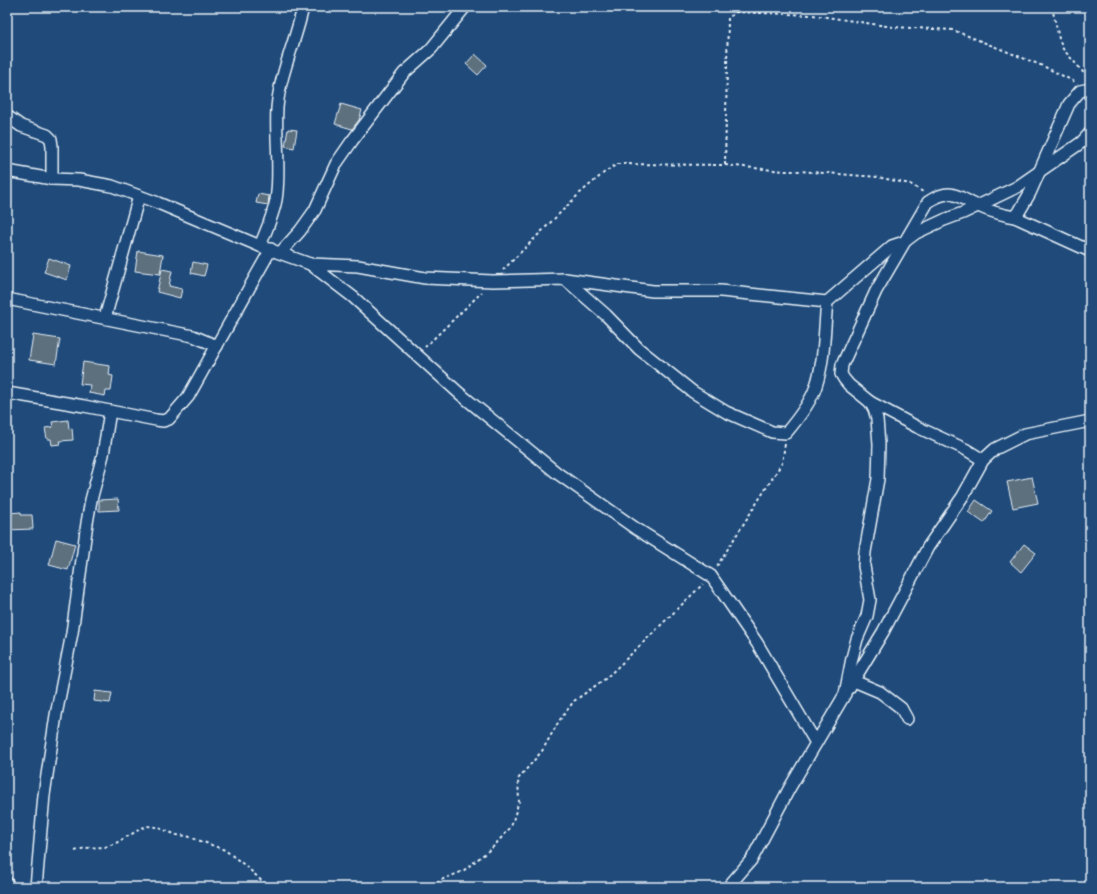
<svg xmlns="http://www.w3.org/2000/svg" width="1097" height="894" viewBox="0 0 1097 894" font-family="Caveat,sans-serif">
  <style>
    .building { fill: #5d6f7e; stroke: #e8f1f8 }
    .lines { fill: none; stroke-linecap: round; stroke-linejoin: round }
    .street-casing { stroke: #e8f1f8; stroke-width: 14 }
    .path { stroke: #e8f1f8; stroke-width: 2; stroke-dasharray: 3 3; stroke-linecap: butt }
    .street { stroke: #1f4a7a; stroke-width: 11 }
  </style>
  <rect width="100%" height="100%" fill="#1f4a7a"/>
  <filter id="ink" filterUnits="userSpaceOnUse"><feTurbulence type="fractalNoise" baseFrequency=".025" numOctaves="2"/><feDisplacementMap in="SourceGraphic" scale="8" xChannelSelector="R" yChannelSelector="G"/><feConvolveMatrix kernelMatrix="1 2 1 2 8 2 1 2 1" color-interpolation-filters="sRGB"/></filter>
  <g filter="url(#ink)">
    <g class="building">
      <path d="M475,54L487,65L478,75L466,64Z"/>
      <path d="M341,104L362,110L359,120L352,129L335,124Z"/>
      <path d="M288,129L297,130L294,148L285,146Z"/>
      <path d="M258,194L269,196L268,205L256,203Z"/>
      <path d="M138,251L163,255L160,274L135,271Z"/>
      <path d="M49,258L71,266L67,280L44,272Z"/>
      <path d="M193,262L207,265L204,276L191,273Z"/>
      <path d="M162,269L172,271L169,286L182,289L180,298L157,292Z"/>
      <path d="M33,335L60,339L56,364L29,360Z"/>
      <path d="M83,362L110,366L109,375L113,376L111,391H106L105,396L89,393L90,385L80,384Z"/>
      <path d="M68,420L69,429L72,428L73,440L60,441L61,444L52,445L51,439H47L45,428L53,427L52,422Z"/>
      <path d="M1032,477L1038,503L1013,508L1007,482Z"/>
      <path d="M118,499L119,510L99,511V500Z"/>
      <path d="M976,500L992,511L984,523L968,512Z"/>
      <path d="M21,512V515H32L33,529L7,530V517H9V513Z"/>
      <path d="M56,539L75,544L68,570L49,565Z"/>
      <path d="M1024,544L1036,553L1021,572L1010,562Z"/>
      <path d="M95,691L112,693L110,703L94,701Z"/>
    </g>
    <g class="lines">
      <defs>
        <g id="street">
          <path d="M7,116L21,126L47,135L51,139L52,146V179"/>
          <path d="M7,171L52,179L79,180L112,186L158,203L260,246L310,264L358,266L425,278L493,281L565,279L653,291H721L827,302"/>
          <path d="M1015,217L1090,251"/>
          <path d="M260,246C266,231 273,216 276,200C281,169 275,138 277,108C280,73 296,41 303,7"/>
          <path d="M281,252L300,231L315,210L336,164L352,141L404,73L431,49L465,7"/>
          <path d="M310,264L353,297L459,393L557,473L635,528L711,576L757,643L816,743"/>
          <path d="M565,279L606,315L639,349L693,392L726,412L772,432L786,433C797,420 811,402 816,386C825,359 824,330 827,302L892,246L904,242L916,233L944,220L963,213L1017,187L1082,142L1090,133"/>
          <path d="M7,299L193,336L217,346"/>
          <path d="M105,318L139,196"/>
          <path d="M7,393L84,406L156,420L163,421L169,419L188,397L271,249"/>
          <path d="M870,402L917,427L965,449L983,460"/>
          <path d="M854,681L880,692L901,708L907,719"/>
          <path d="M849,688L883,632L928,547L963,496L983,460L995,449L1025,434L1090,421"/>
          <path d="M7,883L9,887"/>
          <path d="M36,887L44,795L56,715L72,633L87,523L91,500L103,455L110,411"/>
          <path d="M728,887L752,859L789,789L845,694L852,658L857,639L867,616L870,600L864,566L865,552L878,479L879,444L877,419L874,409L870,402L849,385L844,379L841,374L842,365L876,291L928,202C934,198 942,194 949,194C959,194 969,203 978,206C989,211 1003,215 1015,217L1019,212L1030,193L1069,104L1080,91L1090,89"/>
        </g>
      </defs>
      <use href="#street" class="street-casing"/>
      <g class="path">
        <path d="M1052,7L1059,39L1063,49L1089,79"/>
        <path d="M725,165L728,18L736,12L813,15L893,27L953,30L1043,66L1075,82"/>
        <path d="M503,270L580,193L605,172L617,164L725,165L783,171H799L877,177L910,184L923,192"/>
        <path d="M425,347L482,292"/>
        <path d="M717,566L782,463L785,444"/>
        <path d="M75,851L85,848L105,847L116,843L142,828L147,826L156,827L177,835L187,836L225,850L247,867L268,887"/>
        <path d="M432,887L441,880L463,871L493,847L511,827L519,801L518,779L542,751L559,721L574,701L605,679L621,664L703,584"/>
      </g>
      <use href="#street" class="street"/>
    </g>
  </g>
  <rect width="1097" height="894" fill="none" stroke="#1f4a7a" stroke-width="24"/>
  <rect x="12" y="12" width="1073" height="870" fill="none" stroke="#e8f1f8" stroke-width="1.5" filter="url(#ink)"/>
</svg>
